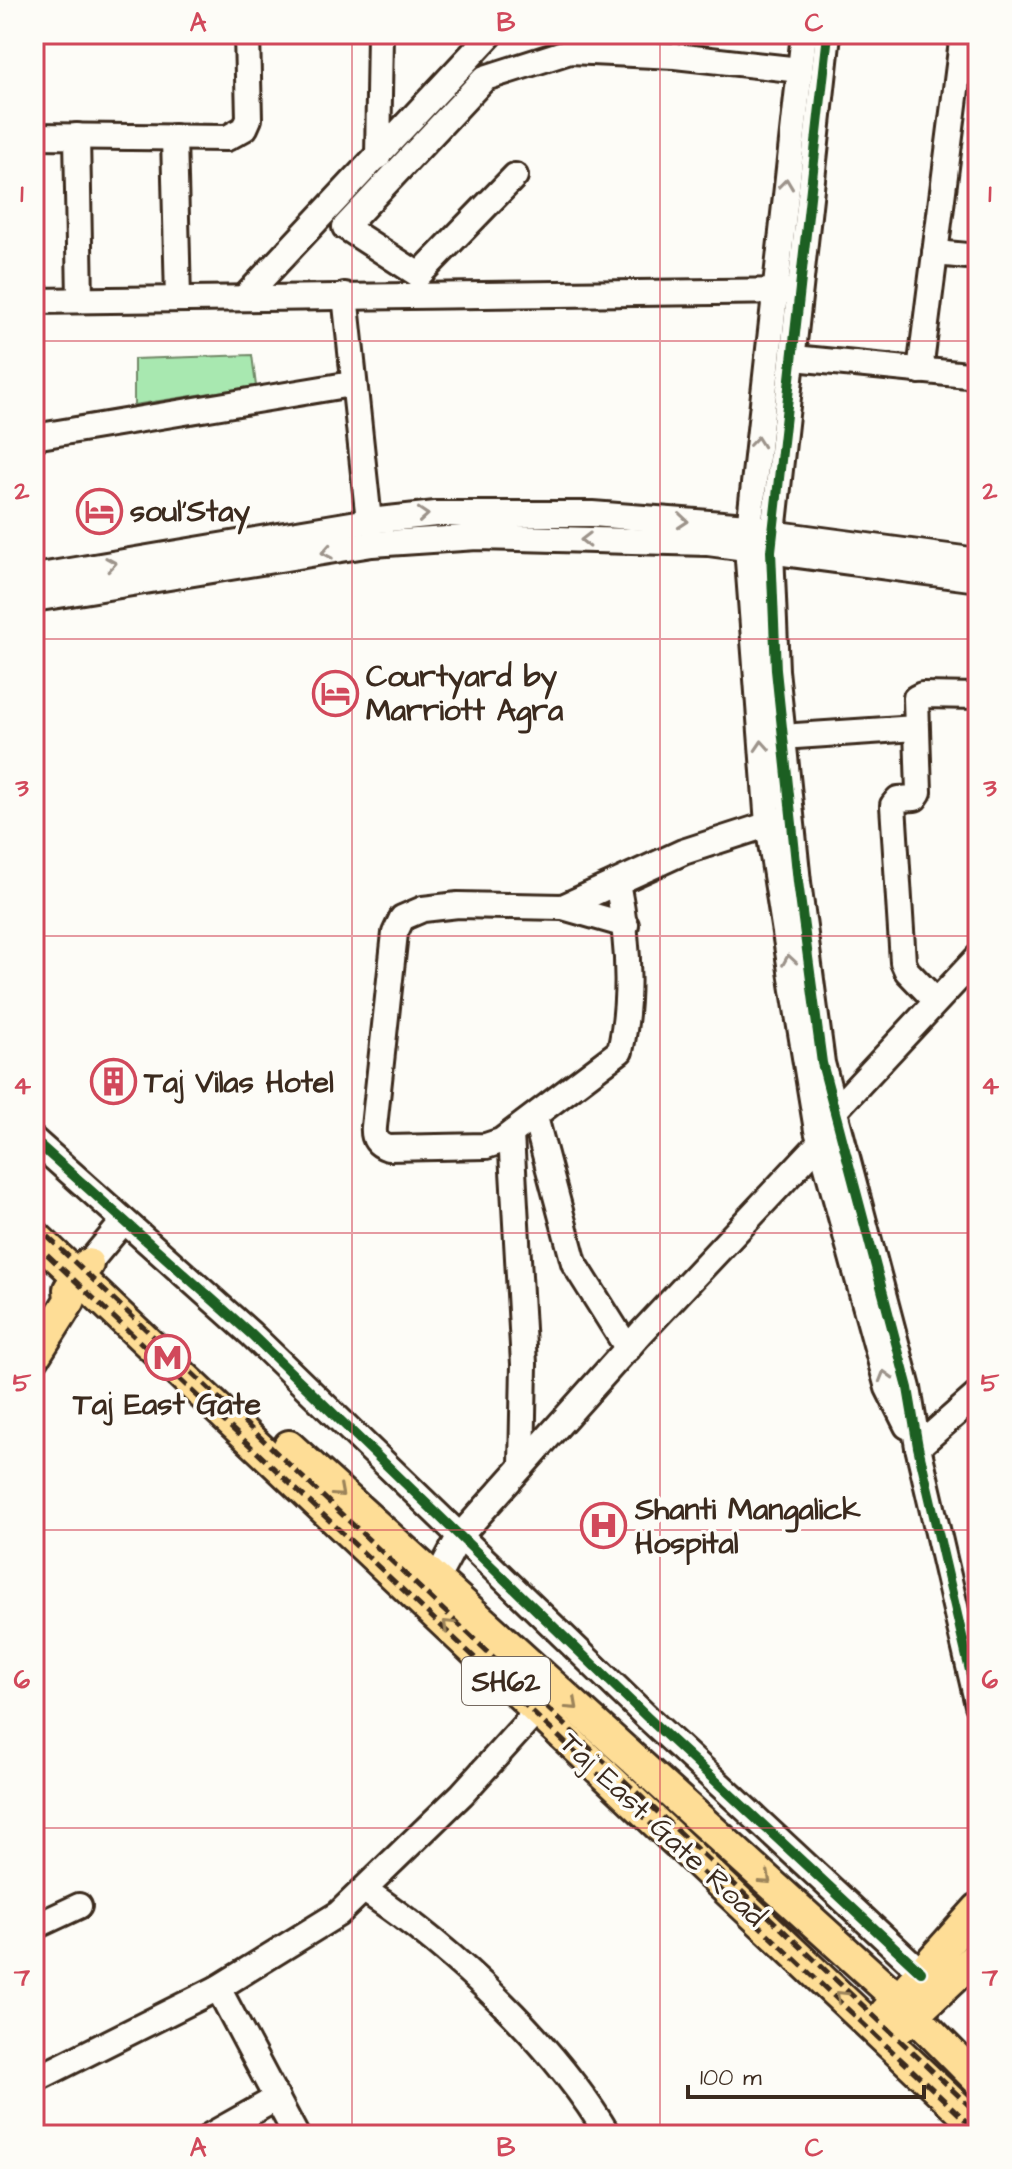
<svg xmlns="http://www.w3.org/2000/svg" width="1012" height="2169" viewBox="0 0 1012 2169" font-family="'Architects Daughter',sans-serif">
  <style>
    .green { fill: #a8e8b0; stroke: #728967; stroke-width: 2 }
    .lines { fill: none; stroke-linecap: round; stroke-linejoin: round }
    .minor-casing { stroke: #3b2a1e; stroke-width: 30 }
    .major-casing { stroke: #3b2a1e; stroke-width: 36 }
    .minor { stroke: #fdfcf7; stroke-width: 24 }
    .major { stroke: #fedd96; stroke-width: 30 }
    .rail { stroke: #3b2a1e; stroke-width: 5; stroke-dasharray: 12 6; stroke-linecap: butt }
    .cycleway-casing { stroke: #fdfcf7; stroke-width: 15 }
    .cycleway { stroke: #1b5e20; stroke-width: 10 }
    .oneway { stroke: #9c938a }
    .oneway2 { stroke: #9c845a }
    .grid { fill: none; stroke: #d1495b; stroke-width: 2; stroke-opacity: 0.55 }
    .labels { text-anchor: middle; stroke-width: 7; stroke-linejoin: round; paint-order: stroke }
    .shield { fill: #fdfcf7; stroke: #75695f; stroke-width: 2 }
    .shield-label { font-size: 28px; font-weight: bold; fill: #3b2a1e }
    .poi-label { font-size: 30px; font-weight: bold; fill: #3b2a1e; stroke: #fdfcf7; text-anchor: start }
    .street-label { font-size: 30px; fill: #3b2a1e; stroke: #fdfcf7 }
    .neatline { fill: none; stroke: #d1495b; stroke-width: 3 }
    .grid-label { font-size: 26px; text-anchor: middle; font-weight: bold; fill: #d1495b }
  </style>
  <rect width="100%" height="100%" fill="#fdfcf7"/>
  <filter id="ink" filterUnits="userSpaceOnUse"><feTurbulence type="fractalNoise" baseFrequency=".0125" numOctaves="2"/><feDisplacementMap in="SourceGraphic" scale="16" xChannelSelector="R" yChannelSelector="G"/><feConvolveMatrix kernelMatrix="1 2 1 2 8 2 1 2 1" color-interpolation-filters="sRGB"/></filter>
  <g filter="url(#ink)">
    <path class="green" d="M252,355L256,386L134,405V359Z"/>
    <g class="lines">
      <defs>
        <g id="minor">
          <path d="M804,34L747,547L768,824L794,990L817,1130L888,1388L907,1426"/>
          <path d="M828,34L771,551L776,670L798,882L822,1063L908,1388L918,1447L978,1705"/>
          <path d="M34,136L227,138L245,128L249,119L247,34"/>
          <path d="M77,136L80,299"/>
          <path d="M174,137L178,299"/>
          <path d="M378,157L380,34"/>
          <path d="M515,176L419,275L345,227L485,78L570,51L675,56L800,70"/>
          <path d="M935,253L978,257"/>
          <path d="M345,295L369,521"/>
          <path d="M244,298L491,34"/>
          <path d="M34,301L787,291"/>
          <path d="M794,358L978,376"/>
          <path d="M920,371L963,34"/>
          <path d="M34,437L352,384"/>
          <path d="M34,577L369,521L436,514H592L748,526L778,534L978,561"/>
          <path d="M34,599L372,544L477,537L708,543L978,579"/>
          <path d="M796,736L916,728"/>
          <path d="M617,882C628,937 633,995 620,1051L501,1141L486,1146L388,1148C377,1144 373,1139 374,1127L395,933L402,918L423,909L458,905L563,907L683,852L782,820"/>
          <path d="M563,907L626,925"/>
          <path d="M935,1000L907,971L903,962L893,805L898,799L915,798L919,792L916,698L922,695L978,696"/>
          <path d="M535,1117L574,1263L628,1349"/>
          <path d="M827,1119L978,957"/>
          <path d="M511,1135L524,1364L522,1466"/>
          <path d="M34,1140L251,1334L648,1718L921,1972"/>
          <path d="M88,1264L124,1221"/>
          <path d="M918,1447L978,1394"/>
          <path d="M436,1580L459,1537L641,1333L830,1132"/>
          <path d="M366,1891C454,1950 554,2044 608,2135"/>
          <path d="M34,1927L79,1906"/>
          <path d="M218,1988L296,2135"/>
          <path d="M34,2080L218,1988L338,1914L462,1794L537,1711"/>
          <path d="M211,2135L277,2098"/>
        </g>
        <g id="major">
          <path d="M34,1235L978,2127"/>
          <path d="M34,1357L70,1300L69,1289L88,1264"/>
          <path d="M289,1446L898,1999L978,2080"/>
          <path d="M885,2013L978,1909"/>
          <path d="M901,2027L978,1955"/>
        </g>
      </defs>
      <use href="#minor" class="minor-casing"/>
      <use href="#major" class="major-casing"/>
      <use href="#minor" class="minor"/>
      <use href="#major" class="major"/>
      <g class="rail">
        <path d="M34,1224L978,2114"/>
        <path d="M34,1242L978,2132"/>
      </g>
      <defs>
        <g id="cycleway">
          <path d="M828,34L771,551L776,670L798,882L822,1063L908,1388L918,1447L978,1705"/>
          <path d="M34,1140L251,1334L648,1718L921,1972"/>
        </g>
      </defs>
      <use href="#cycleway" class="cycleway-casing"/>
      <use href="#cycleway" class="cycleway"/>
    </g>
    <defs><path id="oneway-chevron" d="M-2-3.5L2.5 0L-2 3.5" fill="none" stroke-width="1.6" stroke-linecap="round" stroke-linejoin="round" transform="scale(2)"/></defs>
    <g class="oneway">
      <use href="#oneway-chevron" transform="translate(786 184) rotate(-83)"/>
      <use href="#oneway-chevron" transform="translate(757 442) rotate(-84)"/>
      <use href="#oneway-chevron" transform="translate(423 515) rotate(-4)"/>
      <use href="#oneway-chevron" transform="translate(683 521) rotate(5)"/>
      <use href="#oneway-chevron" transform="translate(586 540) rotate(-179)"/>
      <use href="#oneway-chevron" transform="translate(327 552) rotate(170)"/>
      <use href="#oneway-chevron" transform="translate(111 564) rotate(-9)"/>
      <use href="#oneway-chevron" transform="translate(762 746) rotate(-94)"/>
      <use href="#oneway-chevron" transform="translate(789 960) rotate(-99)"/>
      <use href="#oneway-chevron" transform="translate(885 1376) rotate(-106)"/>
    </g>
    <g class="oneway2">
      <use href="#oneway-chevron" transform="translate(339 1492) rotate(42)"/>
      <use href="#oneway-chevron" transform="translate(448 1625) rotate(-136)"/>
      <use href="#oneway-chevron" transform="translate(573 1705) rotate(42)"/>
      <use href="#oneway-chevron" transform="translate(766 1879) rotate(42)"/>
      <use href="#oneway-chevron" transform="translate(841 1996) rotate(-136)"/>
    </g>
  </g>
  <path class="grid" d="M352,34V2135M660,34V2135M34,341H978M34,639H978M34,936H978M34,1233H978M34,1530H978M34,1828H978"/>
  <defs>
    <symbol id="hotel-ring" viewBox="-11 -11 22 22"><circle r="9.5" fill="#fdfcf7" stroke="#d1495b" stroke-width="1.5"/><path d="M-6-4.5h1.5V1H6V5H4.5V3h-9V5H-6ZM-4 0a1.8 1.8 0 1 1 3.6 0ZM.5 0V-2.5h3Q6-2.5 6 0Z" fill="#d1495b"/></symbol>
    <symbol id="building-ring" viewBox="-11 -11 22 22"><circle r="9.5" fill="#fdfcf7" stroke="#d1495b" stroke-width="1.5"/><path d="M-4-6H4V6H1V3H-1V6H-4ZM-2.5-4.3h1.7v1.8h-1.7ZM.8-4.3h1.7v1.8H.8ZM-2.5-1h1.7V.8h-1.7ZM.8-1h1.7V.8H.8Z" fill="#d1495b"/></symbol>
    <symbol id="metro-ring" viewBox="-11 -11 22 22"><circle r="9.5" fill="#fdfcf7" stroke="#d1495b" stroke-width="1.5"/><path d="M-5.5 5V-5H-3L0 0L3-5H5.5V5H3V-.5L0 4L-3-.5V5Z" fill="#d1495b"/></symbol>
    <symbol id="hospital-ring" viewBox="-11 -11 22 22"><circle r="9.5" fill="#fdfcf7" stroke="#d1495b" stroke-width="1.5"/><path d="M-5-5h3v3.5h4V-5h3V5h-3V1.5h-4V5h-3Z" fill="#d1495b"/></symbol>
  </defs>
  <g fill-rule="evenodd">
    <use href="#hotel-ring" x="74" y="486" width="51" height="51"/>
    <use href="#hotel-ring" x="310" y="668" width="51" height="51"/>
    <use href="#building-ring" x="88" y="1056" width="51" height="51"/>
    <use href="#metro-ring" x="142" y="1332" width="51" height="51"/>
    <use href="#hospital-ring" x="578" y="1500" width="51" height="51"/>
  </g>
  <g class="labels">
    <rect class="shield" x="462" y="1657" width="88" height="48" rx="6"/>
    <g class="shield-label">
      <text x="506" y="1691">SH62</text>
    </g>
    <g class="poi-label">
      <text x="130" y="521">soul'Stay</text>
      <text x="366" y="686">Courtyard by<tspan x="366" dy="34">Marriott Agra</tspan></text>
      <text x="144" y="1092">Taj Vilas Hotel</text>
      <text x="167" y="1414" text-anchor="middle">Taj East Gate</text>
      <text x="635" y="1519">Shanti Mangalick<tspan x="635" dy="34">Hospital</tspan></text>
    </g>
    <g class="street-label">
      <text transform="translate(663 1829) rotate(43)" y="10">Taj East Gate Road</text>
    </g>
  </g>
  <rect width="1012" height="2169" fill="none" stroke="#fdfcf7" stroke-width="88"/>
  <path d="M688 2085v12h236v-12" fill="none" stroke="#3b2a1e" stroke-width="4"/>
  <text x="700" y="2085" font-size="24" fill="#3b2a1e" stroke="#fdfcf7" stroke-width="6" paint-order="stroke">100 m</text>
  <rect x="44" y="44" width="924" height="2081" class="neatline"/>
  <g class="grid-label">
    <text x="198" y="31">A</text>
    <text x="506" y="31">B</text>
    <text x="814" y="31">C</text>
    <text x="22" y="202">1</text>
    <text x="990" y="202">1</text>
    <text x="22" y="499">2</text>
    <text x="990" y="499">2</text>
    <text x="22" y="796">3</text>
    <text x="990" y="796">3</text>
    <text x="22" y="1094">4</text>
    <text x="990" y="1094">4</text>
    <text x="22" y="1391">5</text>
    <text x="990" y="1391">5</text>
    <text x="22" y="1688">6</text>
    <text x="990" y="1688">6</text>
    <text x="22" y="1985">7</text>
    <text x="990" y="1985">7</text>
    <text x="198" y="2156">A</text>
    <text x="506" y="2156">B</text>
    <text x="814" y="2156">C</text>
  </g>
</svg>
